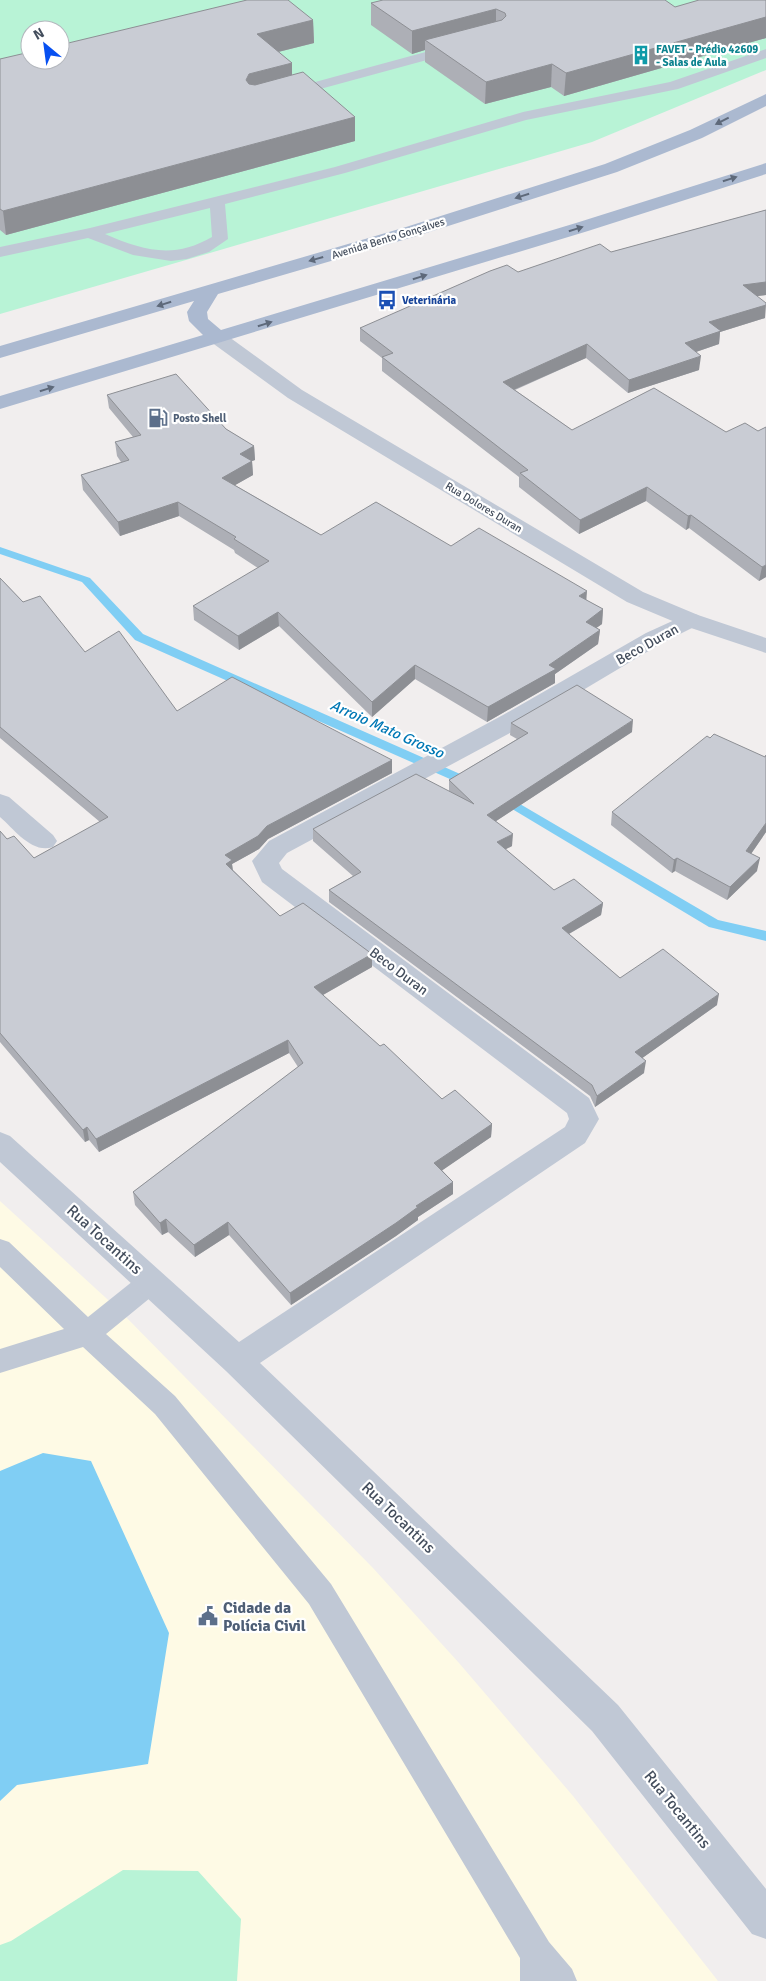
<svg xmlns="http://www.w3.org/2000/svg" width="766" height="1981" viewBox="0 0 766 1981" font-family="Signika,sans-serif">
  <style>
    .commercial { fill: #fefae5 }
    .green { fill: #b8f3d6; fill-rule: evenodd }
    .water { fill: #80cef4 }
    .lines { fill: none; stroke-linecap: round; stroke-linejoin: round }
    .stream { fill: #80cef4; fill-rule: evenodd }
    .service { fill: #c0c8d5; fill-rule: evenodd }
    .minor { fill: #c0c8d5; fill-rule: evenodd }
    .tertiary { fill: #c0c8d5; fill-rule: evenodd }
    .primary { fill: #abb9d0; fill-rule: evenodd }
    .wall { fill: #adafb6 }
    .shaded-wall { fill: #8d8f94 }
    .building { fill: #c9ccd4; stroke: #8d8f94 }
    .oneway { fill: #5e697a }
    .labels { text-anchor: middle; stroke-width: 4.5; stroke-linejoin: round; paint-order: stroke }
    .far-culture-label { font-size: 11px; font-weight: bold; fill: #0d838f; stroke: #fff; text-anchor: start }
    .far-street-label { font-size: 11px; fill: #444e5d; stroke: #fff }
    .far-transit-label { font-size: 11px; font-weight: bold; fill: #164399; stroke: #fff; text-anchor: start }
    .far-service-label { font-size: 11px; font-weight: bold; fill: #4e5e75; stroke: #fff; text-anchor: start }
    .street-label { font-size: 14px; fill: #444e5d; stroke: #fff }
    .water-label { font-size: 15px; font-style: italic; fill: #0078b5; stroke: #fff }
    .near-street-label { font-size: 16px; fill: #444e5d; stroke: #fff }
    .near-service-label { font-size: 16px; font-weight: bold; fill: #4e5e75; stroke: #fff; text-anchor: start }
  </style>
  <rect width="100%" height="100%" fill="#f1eeee"/>
  <path class="commercial" d="M0,1201L118,1309L373,1568L459,1663L573,1796L718,1981H0Z"/>
  <g class="green">
    <path d="M0,0H766V70L592,142L0,314ZM30,30H60V60H30Z"/>
    <path d="M123,1870L198,1871L241,1919L237,1981H0V1945L11,1941Z"/>
  </g>
  <path class="water" d="M43,1453L91,1461L169,1633L148,1764L17,1785L0,1801V1471Z"/>
  <g class="lines">
    <g class="stream">
      <path d="M0,547L90,578L143,634L476,781L478,784L476,787H468L135,640L82,582L0,554Z"/>
      <path d="M503,794L718,920L766,931V941L709,927L499,801L497,798L499,795Z"/>
    </g>
    <g class="service">
      <path d="M455,44L460,45L462,48L460,51L287,98L282,97L280,94L282,91Z"/>
      <path d="M766,49V58L678,89L526,120L345,173L225,204L228,239L209,252L187,259L171,261L133,255L88,238L0,257V247L90,228L335,167L523,112L670,82ZM210,208L212,237C174,259 144,251 105,234Z"/>
      <path d="M0,1239L9,1242L88,1317L143,1273L152,1270L161,1273L165,1281L161,1289L106,1334L175,1396L331,1584L549,1942L572,1969L577,1981H520V1958L309,1604L155,1414L83,1347L0,1373V1349L64,1329L0,1267Z"/>
    </g>
    <g class="minor">
      <path d="M690,613L698,615L702,620L698,625L662,643L521,727L287,853L279,863L282,869L589,1098L599,1119L585,1143L260,1363L618,1705L766,1889V1939L752,1934L592,1731L226,1371L0,1162V1132L10,1136L239,1342L565,1127L569,1119L567,1113L262,882L252,861L269,841L503,715L646,633Z"/>
      <path d="M0,794L9,797L53,835L57,841L53,847C32,854 15,830 0,817Z"/>
    </g>
    <path class="tertiary" d="M218,332L225,334L302,390L643,592L698,615L766,638V653L682,625L627,602L288,398L211,342L208,338L211,334Z"/>
    <path class="primary" d="M766,94V106L702,138L617,172L420,235L218,294L207,312L208,319L221,330L576,223L766,163V174L588,231L0,409V396L203,335L189,321L187,312L194,301L0,358V346L406,227L605,164L690,130Z"/>
  </g>
  <g class="wall">
    <path d="M766,0V38L564,96L551,87L485,104L425,62V50L412,54L371,25V3L675,7Z"/>
    <path d="M313,20L314,43L278,52L292,63V75L355,117V141L6,235L0,230V59Z"/>
    <path d="M766,210V295L757,296L765,318L720,332L719,344L696,352L699,370L628,393L586,358L515,390L572,430L726,432L758,431L766,427V577L759,581L689,528L686,530L646,501L579,534L519,487V477L382,371V358L360,341V328L518,272L611,252Z"/>
    <path d="M107,395L226,429L254,446L255,460L252,461L253,475L235,485L321,535L451,546L586,600L603,609L602,624L596,628L600,630L598,644L555,674V683L487,722L415,679L372,717L279,626L239,650L194,620L193,606L258,568L235,553L234,550L179,516L120,536L83,490L81,475L121,462L117,456L115,442L133,437L109,408Z"/>
    <path d="M0,578L23,602L85,652L177,711L392,760V773L268,839L259,849L232,864L233,870L280,916L372,954V967L323,995L380,1046L442,1099L492,1124L491,1137L442,1170L453,1182V1194L418,1217V1220L396,1236L291,1305L229,1235L195,1257L168,1232L162,1235L135,1205L133,1192L298,1067L289,1053L99,1152L89,1140L85,1142L0,1042V831L7,839L34,858L100,822L0,738Z"/>
    <path d="M511,723L632,732L496,821L512,846L505,849L554,890L603,903L601,915L569,934L620,978L717,1005L642,1058L644,1073L595,1107L590,1096L329,902V890L353,876L313,841V829L449,791V780L517,739L510,735Z"/>
    <path d="M612,812L766,832L751,854L757,871L727,900L675,871L672,873L611,825Z"/>
  </g>
  <g class="shaded-wall">
    <path d="M496,9V31L425,40V50L412,54V31Z"/>
    <path d="M766,17V38L564,96L566,73Z"/>
    <path d="M313,20L314,43L258,57L257,34Z"/>
    <path d="M292,63V86L247,103L246,80L249,74Z"/>
    <path d="M552,64L551,87L485,104L486,82Z"/>
    <path d="M355,117V141L6,235L3,211Z"/>
    <path d="M766,282V295L741,298L743,285Z"/>
    <path d="M766,305L765,318L720,332L719,344L684,356L685,343L709,322Z"/>
    <path d="M587,344L586,358L502,395L503,382Z"/>
    <path d="M701,356L699,370L628,393L629,380Z"/>
    <path d="M254,446L255,460L252,461L253,475L223,492L222,478L240,454Z"/>
    <path d="M647,487L646,501L579,534L580,520Z"/>
    <path d="M178,502L179,516L120,536L118,522Z"/>
    <path d="M691,515L689,528L686,530L688,516Z"/>
    <path d="M766,565V577L759,581L762,567Z"/>
    <path d="M587,591L586,605L579,596Z"/>
    <path d="M603,609L602,624L585,636L586,622Z"/>
    <path d="M278,612L279,626L239,650L238,636Z"/>
    <path d="M600,630L598,644L555,674V683L487,722L488,707Z"/>
    <path d="M415,665V679L372,717V702Z"/>
    <path d="M633,720L632,732L487,827V815Z"/>
    <path d="M392,760V773L268,839L259,849L232,864L233,873L227,877L225,855L267,826Z"/>
    <path d="M766,823V832L744,864L746,851Z"/>
    <path d="M513,834L512,846L497,854V842Z"/>
    <path d="M677,858L675,871L672,873L674,860Z"/>
    <path d="M760,858L757,871L727,900L730,887Z"/>
    <path d="M603,903L601,915L560,939L562,928Z"/>
    <path d="M372,954V967L314,1000V987Z"/>
    <path d="M719,994L717,1005L634,1064L635,1052Z"/>
    <path d="M288,1040L289,1053L99,1152L96,1139Z"/>
    <path d="M646,1061L644,1073L595,1107L597,1096Z"/>
    <path d="M492,1124L491,1137L434,1176V1163Z"/>
    <path d="M87,1127L89,1140L85,1142L83,1130Z"/>
    <path d="M453,1182V1194L418,1217V1220L396,1236L291,1305L290,1293L416,1206Z"/>
    <path d="M166,1219L168,1232L162,1235L160,1223Z"/>
    <path d="M228,1222L229,1235L195,1257L194,1245Z"/>
  </g>
  <g class="building">
    <path d="M247,0H288L313,20L257,34L292,63L249,74L246,80L249,84L255,85L303,72L355,117L3,211L0,209V59L30,52V60H60V45Z"/>
    <path d="M383,0H665L675,7L699,0H766V17L566,73L552,64L486,82L425,40L502,20L506,16L505,13L496,9L412,31L371,3Z"/>
    <path d="M766,210V282L743,285L766,303V305L709,322L721,331L685,343L701,356L629,380L587,344L503,382L572,430L654,388L726,432L745,423L758,431L766,427V565L762,567L691,515L688,516L647,487L580,520L520,473L528,470L382,357L393,353L360,328L490,271L507,265L518,272L600,244L611,252Z"/>
    <path d="M176,374L226,429L254,446L240,454L252,461L222,478L321,535L376,502L451,546L479,528L587,591L579,596L603,609L586,622L600,630L549,665L556,669L488,707L415,665L372,702L278,612L238,636L193,606L269,561L234,539L236,537L178,502L118,522L81,475L129,460L115,442L141,435L107,395Z"/>
    <path d="M0,578L23,602L40,596L85,652L119,631L177,711L232,677L392,760L267,826L258,836L225,855L232,860L226,864L280,916L303,903L372,954L314,987L380,1046L384,1044L442,1099L455,1090L492,1124L434,1163L453,1182L416,1206L418,1207L396,1223L290,1293L228,1222L194,1245L166,1219L160,1223L133,1192L303,1063L288,1040L96,1139L87,1127L83,1130L0,1033V831L7,839L14,836L34,858L108,817L0,727Z"/>
    <path d="M577,685L633,720L487,815L513,834L497,842L554,890L574,879L603,903L562,928L620,978L663,949L719,994L635,1052L646,1061L597,1096L592,1085L329,890L361,872L313,829L416,774L474,804L449,780L528,733L511,723Z"/>
    <path d="M714,734L765,757L766,755V823L746,851L760,858L730,887L677,858L674,860L612,812L707,736L710,738Z"/>
  </g>
  <defs><path id="oneway-solid" d="M-6-.8H1V-3.2L6.5 0L1 3.2V.8H-6Z" transform="scale(1.25)"/></defs>
  <g class="oneway">
    <use href="#oneway-solid" transform="translate(722 121) rotate(153)"/>
    <use href="#oneway-solid" transform="translate(730 179) rotate(-18)"/>
    <use href="#oneway-solid" transform="translate(522 196) rotate(162)"/>
    <use href="#oneway-solid" transform="translate(576 229) rotate(-17)"/>
    <use href="#oneway-solid" transform="translate(316 259) rotate(164)"/>
    <use href="#oneway-solid" transform="translate(420 277) rotate(-17)"/>
    <use href="#oneway-solid" transform="translate(164 304) rotate(163)"/>
    <use href="#oneway-solid" transform="translate(265 324) rotate(-17)"/>
    <use href="#oneway-solid" transform="translate(47 389) rotate(-17)"/>
  </g>
  <defs>
    <symbol id="building-bare" viewBox="-9 -9 18 18"><path d="M-4-6H4V6H1V3H-1V6H-4ZM-2.5-4.3h1.7v1.8h-1.7ZM.8-4.3h1.7v1.8H.8ZM-2.5-1h1.7V.8h-1.7ZM.8-1h1.7V.8H.8Z" fill="#0f9aa8" stroke="#fff" stroke-width="2.5" paint-order="stroke"/></symbol>
    <symbol id="bus-bare" viewBox="-9 -9 18 18"><path d="M-5-6H5V4H4V6H2V4H-2V6H-4V4H-5ZM-3.5-4V0h7V-4ZM-3.5 1.2v1.5H-2V1.2ZM2 1.2v1.5H3.5V1.2Z" fill="#1a4fb4" stroke="#fff" stroke-width="2.5" paint-order="stroke"/></symbol>
    <symbol id="fuel-bare" viewBox="-9 -9 18 18"><path d="M-5.5-6h7V0h2V4h1.3V-2.5L3-4.5l.8-.8L6-3V5H2.5V1h-1V6h-7ZM-4.2-4.7v3.2H.2V-4.7Z" fill="#5c6f8a" stroke="#fff" stroke-width="2.5" paint-order="stroke"/></symbol>
    <symbol id="civic-bare" viewBox="-9 -9 18 18"><path d="M-.6-6.5H3V-4.5H.6V-3L4-1V1h2V6H-6V1h2V-1L-.6-3ZM-1.2 2.5V6h2.4V2.5Z" fill="#5c6f8a" stroke="#fff" stroke-width="2.5" paint-order="stroke"/></symbol>
  </defs>
  <g fill-rule="evenodd">
    <use href="#building-bare" x="627" y="41" width="28" height="28"/>
    <use href="#bus-bare" x="373" y="286" width="28" height="28"/>
    <use href="#fuel-bare" x="144" y="404" width="28" height="28"/>
    <use href="#civic-bare" x="194" y="1602" width="28" height="28"/>
  </g>
  <g class="labels">
    <g class="far-culture-label">
      <text x="656" y="53">FAVET - Prédio 42609<tspan x="656" dy="13">- Salas de Aula</tspan></text>
    </g>
    <g class="far-street-label">
      <text transform="translate(388 238) rotate(-17)" y="4">Avenida Bento Gonçalves</text>
      <text transform="translate(484 507) rotate(31)" y="4">Rua Dolores Duran</text>
    </g>
    <g class="far-transit-label">
      <text x="402" y="304">Veterinária</text>
    </g>
    <g class="far-service-label">
      <text x="173" y="422">Posto Shell</text>
    </g>
    <g class="street-label">
      <text transform="translate(647 644) rotate(-29)" y="5">Beco Duran</text>
      <text transform="translate(399 971) rotate(37)" y="5">Beco Duran</text>
    </g>
    <g class="water-label">
      <text transform="translate(387 729) rotate(24)" y="5">Arroio Mato Grosso</text>
    </g>
    <g class="near-street-label">
      <text transform="translate(105 1239) rotate(42)" y="6">Rua Tocantins</text>
      <text transform="translate(399 1517) rotate(44)" y="6">Rua Tocantins</text>
      <text transform="translate(678 1809) rotate(51)" y="6">Rua Tocantins</text>
    </g>
    <g class="near-service-label">
      <text x="223" y="1613">Cidade da<tspan x="223" dy="18">Polícia Civil</tspan></text>
    </g>
  </g>
  <g transform="translate(45 45) rotate(331)"><circle r="24" fill="#ffffff" stroke="#b4b8be"/>
  <path d="M0-4L9 19L0 12L-9 19Z" fill="#0750f1"/>
  <text y="-8" font-size="14" font-weight="bold" text-anchor="middle" fill="#444e5d">N</text>
  </g>
</svg>
